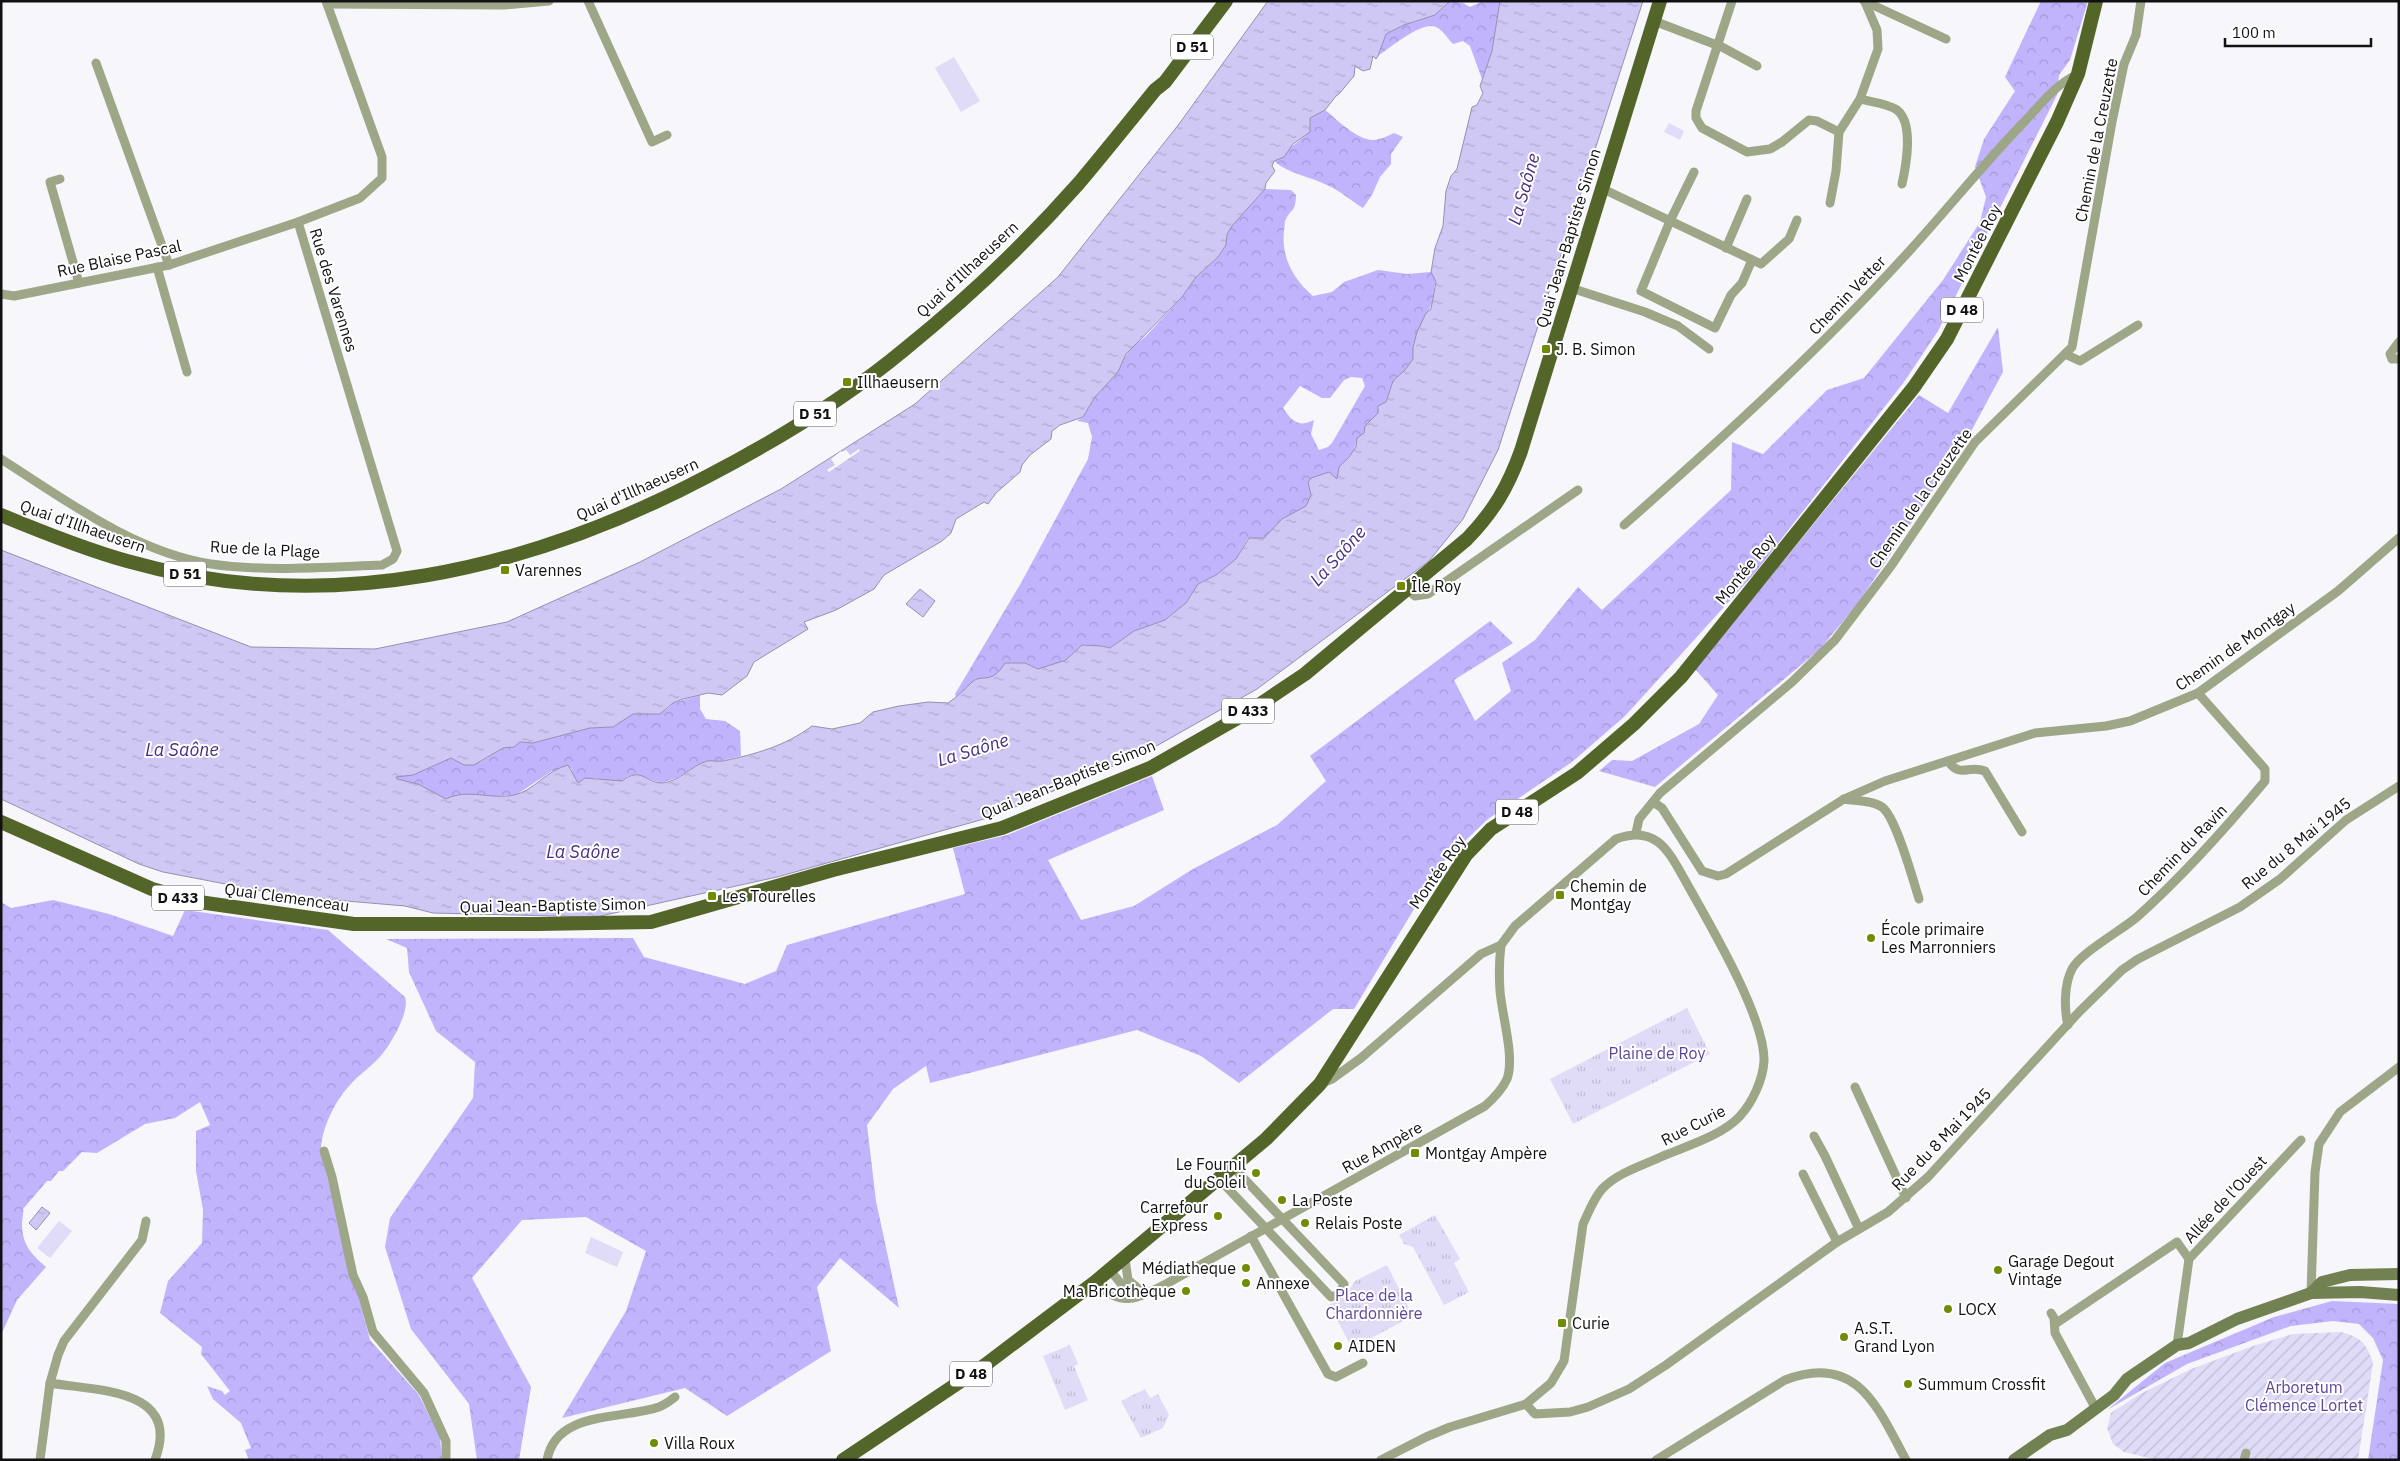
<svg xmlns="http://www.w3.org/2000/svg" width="2400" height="1461" viewBox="0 0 2400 1461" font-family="'IBM Plex Sans',sans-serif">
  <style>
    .grass { fill: #e0dcf8 }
    .forest { fill: url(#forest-crowns); fill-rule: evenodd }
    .park { fill: url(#park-tufts) }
    .garden { fill: url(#garden-furrows) }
    .water { fill: url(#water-ripples); stroke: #9690b0 }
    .pier { fill: #f7f6fa }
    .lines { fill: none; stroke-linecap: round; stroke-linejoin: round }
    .street { stroke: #9da788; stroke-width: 9 }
    .secondary { stroke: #728152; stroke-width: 12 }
    .primary { stroke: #546529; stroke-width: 14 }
    .poi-dot { fill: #708c07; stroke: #fff; stroke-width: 2 }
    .labels { text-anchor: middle; stroke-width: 4; stroke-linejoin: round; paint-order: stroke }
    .shield { fill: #fff; stroke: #585859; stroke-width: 1 }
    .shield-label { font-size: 15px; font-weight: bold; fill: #111012 }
    .street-label { font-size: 16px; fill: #111012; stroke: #fff }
    .poi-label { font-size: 16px; fill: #111012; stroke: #fff; text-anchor: start }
    .park-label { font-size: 16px; fill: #5c459a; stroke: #fff }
    .water-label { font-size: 18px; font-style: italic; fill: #462d80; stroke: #fff }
  </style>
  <defs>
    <pattern id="forest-crowns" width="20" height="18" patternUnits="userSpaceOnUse" patternTransform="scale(1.25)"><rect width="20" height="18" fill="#c1b3fc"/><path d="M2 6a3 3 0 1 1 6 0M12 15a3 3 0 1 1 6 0" fill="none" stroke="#a599d7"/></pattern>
    <pattern id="park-tufts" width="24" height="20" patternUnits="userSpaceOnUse" patternTransform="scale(1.25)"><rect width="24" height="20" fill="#e0dcf8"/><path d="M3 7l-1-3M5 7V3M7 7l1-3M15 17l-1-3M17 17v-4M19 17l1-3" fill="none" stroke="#bfbcd4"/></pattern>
    <pattern id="garden-furrows" width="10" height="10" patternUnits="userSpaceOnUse" patternTransform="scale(1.25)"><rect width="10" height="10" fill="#e0dcf8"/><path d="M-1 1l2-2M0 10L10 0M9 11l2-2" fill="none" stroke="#bfbcd4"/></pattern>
    <pattern id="water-ripples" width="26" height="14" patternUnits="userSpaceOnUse" patternTransform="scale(1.25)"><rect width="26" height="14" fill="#cfc7f4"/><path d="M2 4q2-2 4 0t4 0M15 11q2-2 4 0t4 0" fill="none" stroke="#b1aad0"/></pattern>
  </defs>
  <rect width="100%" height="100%" fill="#f7f6fa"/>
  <g class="grass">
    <path d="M954,57L980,101L961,112L935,68Z"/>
    <path d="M1669,123L1684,131L1680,140L1664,132Z"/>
    <path d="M59,1221L72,1231L50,1258L37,1248Z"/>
    <path d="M591,1237L623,1252L617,1267L585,1253Z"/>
  </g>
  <g class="forest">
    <path d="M1450,1L1463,3L1470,7L1483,1H1500L1492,51L1482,79L1470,46L1463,41L1453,44C1448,39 1443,30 1436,27C1423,20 1389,48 1378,56L1386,34L1404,25L1435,15Z"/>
    <path d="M2041,1H2088L2070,60L2059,75L2057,95L1938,331L1904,382L1754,574L1625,716L1572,762L1488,819L1441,864L1354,1009H1333L1239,1083L1201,1056L1137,1030L930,1083L926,1066L893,1089L867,1125L876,1201L899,1308L840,1258L817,1287L831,1351L727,1416L685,1388L562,1418L626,1311L646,1251L586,1217L522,1220L472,1278L531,1387L519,1460H477L469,1404L411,1329L385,1247L390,1218L473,1098L475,1062L436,1031L409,972L407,948L386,939L633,938L644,957L745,984L776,971L787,945L965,894L953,848L1007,835L1152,776L1164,810L1048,860L1081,920L1134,906L1193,869L1277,825L1326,781L1310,756L1490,621L1513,643L1454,680L1475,721L1511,691L1502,663L1535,640L1578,587L1602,610L1731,490L1732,442L1763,454L1827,390L1864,378L1943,280L1980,222L1986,197L1975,167L1984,139L2015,91L2005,77Z"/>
    <path d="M1325,110C1338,120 1361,145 1379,139C1384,138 1389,135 1394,133L1403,137L1391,154V164L1380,177L1372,195L1363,208C1351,201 1341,191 1327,185C1309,176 1289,174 1274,161L1310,132V118Z"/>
    <path d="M1265,189L1291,190L1296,195C1295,213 1293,206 1286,219C1284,222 1285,227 1284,231C1281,257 1293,279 1313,296L1332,292L1344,282L1378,270L1407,274L1431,272L1436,277L1432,303L1413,347V359L1405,370L1393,381L1386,402L1374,419L1367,423L1364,433L1356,441C1356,451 1349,456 1343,463C1340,467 1340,474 1337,479L1329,472L1311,478V494L1307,506L1283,519L1264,538H1248L1236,559L1216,575L1198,584L1186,603L1165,620L1134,631L1110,648C1100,645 1092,646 1082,645L1066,660L1053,665L1038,669L1025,663L1017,664L988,679L977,680L956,697L955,694L1021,583L1088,459L1092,437L1088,423L1077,421L1083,417L1095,397L1118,372L1121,363L1132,347L1146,336L1182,297L1196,277L1218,257L1226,245L1227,234L1231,226ZM1351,377L1362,378L1365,386L1332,443L1328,447L1319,450L1311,434L1314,420C1298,428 1292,421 1283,408L1300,386L1322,398H1330L1344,380Z"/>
    <path d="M1998,327L2003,372L1968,437L1859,602L1820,649L1655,787L1599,771L1612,760L1632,761L1699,724L1718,695L1695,669L1919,395L1948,413Z"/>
    <path d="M700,695V709L706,719L725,721L740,731L741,756L721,761H706L676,778L661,783L638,775L628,776L622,781H607L595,778L578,783L574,780L571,768L552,771L516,795L446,799L418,784L397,779L396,776L413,775L451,758L464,765L482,761L503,748L514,747L520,742L533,743L590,728L613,727L633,714H656L667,709L673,703Z"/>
    <path d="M53,900L109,914L173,936L185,910L328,930L405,997C410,1011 392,1042 383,1053C373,1066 359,1074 349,1086C335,1101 320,1131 321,1153L370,1340L419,1395L440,1437L442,1460H249L245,1450L251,1448L241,1423L213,1399L207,1386L222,1391L225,1395L230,1391L201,1354L202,1347L160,1313L168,1281L202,1243L203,1210L196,1171V1131L210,1125L200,1102L175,1118L145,1124L97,1153L82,1152L63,1171H59L51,1181H47L23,1209C24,1213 22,1219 22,1224C22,1244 31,1254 46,1267L17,1300L1,1335V902L11,908Z"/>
    <path d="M2332,1301L2399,1304V1460H2368L2383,1360L2373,1338L2359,1324L2333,1321L2291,1326L2187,1364L2107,1410L2165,1363L2274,1317Z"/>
  </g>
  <g class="park">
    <path d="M1687,1008L1710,1054L1573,1124L1550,1079Z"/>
    <path d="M1435,1215L1460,1259L1454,1263L1469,1292L1444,1305L1413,1247L1404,1244L1399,1235Z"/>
    <path d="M1387,1265L1413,1316L1352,1348L1329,1305L1344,1297L1355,1281Z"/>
    <path d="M1070,1345L1078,1364L1074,1366L1088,1400L1065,1410L1043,1356Z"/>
    <path d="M1145,1389L1150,1398L1158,1394L1169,1415L1163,1428L1141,1438L1121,1401Z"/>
  </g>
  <path class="garden" d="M2341,1332C2361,1337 2367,1344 2373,1363L2358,1460H2160L2149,1458L2124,1452L2113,1444L2107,1428L2111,1413L2140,1394L2191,1369L2253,1346L2293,1334Z"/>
  <g class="water">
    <path d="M1268,1H1450L1435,15L1404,25L1386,34L1378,56L1376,59L1373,56L1370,69L1363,71L1355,66L1354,76L1339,94L1336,96L1325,110L1310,118V132L1293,144L1284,157L1274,161L1272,166L1275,171L1266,183L1265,189L1232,226L1227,234L1226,245L1218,257L1196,277L1182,297L1126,354L1118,372L1095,397L1083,417L1060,425L1052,431L1051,439L1030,455L1022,465L1020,472L996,493L988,504L984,502L956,519L951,533L942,541L884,575L874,589L836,610L804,622L808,629L754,662L747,676L722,695L708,693L683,699L673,703L660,714H633L613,727L590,728L533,743L520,742L514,747L503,748L474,765H464L451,758L413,775L396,777L397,779L418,784L446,799C467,788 492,800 514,795C532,792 547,770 568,765L578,783L585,778L622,781C641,766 646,783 662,783C679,782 692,765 707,761C712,760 718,762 723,761C756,754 785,746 812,726L832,729L860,723L873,712L899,706L928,702L948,703C957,697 964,690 972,682C982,673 991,686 1005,663H1025L1038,669L1066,660L1082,645C1092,646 1101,645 1110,648L1134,631L1165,620L1186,603L1198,584L1216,575L1236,559L1249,538H1264L1282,519L1306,506L1311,495L1308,482L1311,478L1329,472L1337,479L1339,467L1349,457L1356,447L1357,438L1364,433L1365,426L1378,413V406L1386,402L1393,381L1405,370L1413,359V347L1417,332L1426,313L1431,309L1436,282L1431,272L1435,248L1443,226L1446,191L1451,176L1457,169L1472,107L1477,105L1483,93L1480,86L1492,51L1500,1H1643L1498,450L1463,519L1429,561L1257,689L1144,753L991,817L777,877L596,917L433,913L405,906L288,896L163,872L139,864L1,799V550L251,647L375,649L507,622L640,562L781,489L915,404L1058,277L1179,124Z"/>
    <path d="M920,589L935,601L923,617L906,604Z"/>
    <path d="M42,1207L50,1213L36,1230L29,1223Z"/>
  </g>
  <path class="pier" d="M859,449L860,451L829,472L827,470L835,465L831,459L841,451L842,452L846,450L850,455Z"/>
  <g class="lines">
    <g class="street">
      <path d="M588,1L652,142L667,135"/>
      <path d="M1732,1L1696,111V118L1702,128L1747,152L1770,149L1782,142L1809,120L1817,121L1839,132"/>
      <path d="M1864,1L1946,39"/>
      <path d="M327,4L504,5L549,1"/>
      <path d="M1654,21L1722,47L1757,66"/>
      <path d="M96,63L169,265"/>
      <path d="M1860,99C1871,102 1887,103 1897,110C1914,123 1906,166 1902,184"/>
      <path d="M1694,172L1670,221L1641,291L1715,328L1731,295L1742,283L1752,260"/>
      <path d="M60,179L50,182L79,283"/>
      <path d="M1601,188L1761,264L1789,239L1797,220"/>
      <path d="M1830,203L1836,171L1839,132L1860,99L1878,49L1877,30L1865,2"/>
      <path d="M1726,248L1747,199"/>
      <path d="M157,267L187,372"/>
      <path d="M1571,288L1645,312L1678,326L1709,349"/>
      <path d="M1,294L14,296L169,265L298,222"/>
      <path d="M2399,342L2390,354L2392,359H2399"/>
      <path d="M2065,354L2080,361L2138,325"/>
      <path d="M1,459C66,500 134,552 211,564C265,572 328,567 382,565L393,559L397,551L298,222L360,198L382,178V157L326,1"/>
      <path d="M1624,525C1720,440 1815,354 1902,259C1944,214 1982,165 2025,121C2041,104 2056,84 2078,74"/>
      <path d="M1407,590L1415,596L1428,594L1578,490"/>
      <path d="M1948,761C1961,779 1968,764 1985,771L2022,832"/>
      <path d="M1844,799C1855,801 1872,800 1882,807C1896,817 1913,880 1919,899"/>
      <path d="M1653,802L1662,808L1702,871L1718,876L1726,874L1844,799L1885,781L2035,733L2106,726L2130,721L2198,693L2338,591L2399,538"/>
      <path d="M1636,833L1639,819L1660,793L1792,682L1835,640L1891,566L1975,442L2072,347L2112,122L2124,64L2136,35L2141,1"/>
      <path d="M2068,1025C2064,1009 2064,984 2072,969C2080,953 2122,930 2137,917C2184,875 2225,829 2265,781V769L2198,693"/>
      <path d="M1320,1084L1332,1079L1361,1058L1481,954L1501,945L1515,926L1616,839C1657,824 1669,852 1686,882C1709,923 1765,1017 1764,1061C1763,1080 1752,1103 1740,1116C1723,1135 1687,1146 1663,1156C1644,1165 1619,1172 1603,1188C1594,1197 1589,1212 1583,1224L1564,1361L1551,1383L1526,1404L1450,1427L1426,1437L1381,1460"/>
      <path d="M1855,1087L1906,1198"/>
      <path d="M1814,1136L1825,1156L1859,1229"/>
      <path d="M324,1151L332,1177L353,1275L363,1297L373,1332L424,1393L446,1441V1460"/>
      <path d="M1803,1174L1837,1242"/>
      <path d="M1219,1179L1331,1297L1340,1294L1344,1284L1233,1167"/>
      <path d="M1251,1236L1328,1374L1336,1377L1363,1363"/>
      <path d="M1125,1259L1128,1280L1145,1294"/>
      <path d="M1110,1270L1126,1290L1144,1294"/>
      <path d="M1095,1282C1121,1308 1137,1299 1166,1284L1485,1106C1494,1098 1502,1090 1507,1079C1515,1057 1502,1016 1500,991C1499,976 1499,961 1501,945"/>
      <path d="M2311,1293L2315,1172L2319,1144L2340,1112L2399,1067"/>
      <path d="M2051,1313L2054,1318L2055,1333L2096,1409"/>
      <path d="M2055,1324L2177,1242L2189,1259"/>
      <path d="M2177,1345L2189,1259L2301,1140"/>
      <path d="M50,1383L58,1355L64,1341L142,1240L146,1221"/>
      <path d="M1526,1404L1535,1414L1570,1412L1588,1407L1629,1389L1666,1365L1837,1242L1888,1212L1928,1177L2079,1012L2122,970L2138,959L2240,907L2280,879L2346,820L2399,786"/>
      <path d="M40,1460L50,1383C97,1391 182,1388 155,1460"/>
      <path d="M547,1460C556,1410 621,1420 659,1407C664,1405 670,1401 675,1397"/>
      <path d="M1656,1460L1785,1380C1857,1352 1878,1408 1906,1460"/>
      <path d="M2244,1460L2246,1453"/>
    </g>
    <g class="secondary">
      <path d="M2311,1293L2322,1282L2350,1275L2399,1274"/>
      <path d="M2014,1460L2050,1435L2067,1430L2114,1395L2127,1379L2177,1345L2189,1343L2237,1319L2311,1293L2360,1292L2399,1295"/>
    </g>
    <g class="primary">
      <path d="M1,515C42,532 84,549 127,561C327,618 528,571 708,476C777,440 845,399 905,349C967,299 1026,243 1079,183C1105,152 1130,121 1155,90L1165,82L1226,1"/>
      <path d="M1,822L152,889L199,902L354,924H538L651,922L833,870L1002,828L1150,768L1250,711L1305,674L1467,539C1494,511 1508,487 1521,451L1660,1"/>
      <path d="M843,1460L985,1365L1095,1282L1266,1139L1320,1084L1466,855L1491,829L1577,773L1634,724L1681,677L1914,387L1947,339L2057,122L2078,74L2096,1"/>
    </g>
  </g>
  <g class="poi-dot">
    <rect x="1541" y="344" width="10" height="10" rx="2.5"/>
    <rect x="842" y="377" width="10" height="10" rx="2.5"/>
    <rect x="500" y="565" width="10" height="10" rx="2.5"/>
    <rect x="1396" y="581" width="10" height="10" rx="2.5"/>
    <rect x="1555" y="890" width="10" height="10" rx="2.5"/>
    <rect x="707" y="891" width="10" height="10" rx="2.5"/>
    <circle cx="1871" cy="938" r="5"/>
    <rect x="1410" y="1148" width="10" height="10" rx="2.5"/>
    <circle cx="1256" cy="1173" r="5"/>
    <circle cx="1282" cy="1200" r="5"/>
    <circle cx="1218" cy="1216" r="5"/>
    <circle cx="1305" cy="1223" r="5"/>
    <circle cx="1246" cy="1268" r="5"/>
    <circle cx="1998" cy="1270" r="5"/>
    <circle cx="1246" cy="1283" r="5"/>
    <circle cx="1186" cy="1291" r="5"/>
    <circle cx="1948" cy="1309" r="5"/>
    <rect x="1557" y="1318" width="10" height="10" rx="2.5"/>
    <circle cx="1844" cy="1337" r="5"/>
    <circle cx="1338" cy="1346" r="5"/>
    <circle cx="1908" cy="1384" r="5"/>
    <circle cx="654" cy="1443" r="5"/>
  </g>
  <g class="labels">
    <g class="shield">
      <rect x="1171" y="34.5" width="42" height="25" rx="4"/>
      <rect x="1941" y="297.5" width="42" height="25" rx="4"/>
      <rect x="794" y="401.5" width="42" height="25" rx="4"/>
      <rect x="164" y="561.5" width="42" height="25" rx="4"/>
      <rect x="1222" y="698.5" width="52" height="25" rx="4"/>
      <rect x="1496" y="799.5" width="42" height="25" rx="4"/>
      <rect x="152" y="885.5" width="52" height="25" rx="4"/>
      <rect x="950" y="1361.5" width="42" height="25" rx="4"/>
    </g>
    <g class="shield-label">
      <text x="1192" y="52">D 51</text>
      <text x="1962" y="315">D 48</text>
      <text x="815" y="419">D 51</text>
      <text x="185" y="579">D 51</text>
      <text x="1248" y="716">D 433</text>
      <text x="1517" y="817">D 48</text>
      <text x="178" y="903">D 433</text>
      <text x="971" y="1379">D 48</text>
    </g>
    <g class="street-label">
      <text transform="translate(2096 140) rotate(-79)" y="6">Chemin de la Creuzette</text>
      <text transform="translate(1568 238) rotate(-73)" y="6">Quai Jean-Baptiste Simon</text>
      <text transform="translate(1977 243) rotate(-63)" y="6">Montée Roy</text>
      <text transform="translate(119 258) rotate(-12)" y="6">Rue Blaise Pascal</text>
      <text transform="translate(967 269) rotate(-43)" y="6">Quai d'Illhaeusern</text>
      <text transform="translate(334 290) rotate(73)" y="6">Rue des Varennes</text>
      <text transform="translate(1847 295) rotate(-46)" y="6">Chemin Vetter</text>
      <text transform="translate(637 489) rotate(-24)" y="6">Quai d'Illhaeusern</text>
      <text transform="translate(1920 498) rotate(-55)" y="6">Chemin de la Creuzette</text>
      <text transform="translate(83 526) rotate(19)" y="6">Quai d'Illhaeusern</text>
      <text transform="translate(265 549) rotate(3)" y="6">Rue de la Plage</text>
      <text transform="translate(1745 569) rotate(-51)" y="6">Montée Roy</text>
      <text transform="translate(2235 646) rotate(-35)" y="6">Chemin de Montgay</text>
      <text transform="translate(1068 779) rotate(-22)" y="6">Quai Jean-Baptiste Simon</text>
      <text transform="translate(2296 843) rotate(-39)" y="6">Rue du 8 Mai 1945</text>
      <text transform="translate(2182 850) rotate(-46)" y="6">Chemin du Ravin</text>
      <text transform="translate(1437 872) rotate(-55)" y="6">Montée Roy</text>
      <text transform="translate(287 897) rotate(8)" y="6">Quai Clemenceau</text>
      <text transform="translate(553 905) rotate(-1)" y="6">Quai Jean-Baptiste Simon</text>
      <text transform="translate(1693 1125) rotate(-27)" y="6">Rue Curie</text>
      <text transform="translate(1941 1139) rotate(-46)" y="6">Rue du 8 Mai 1945</text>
      <text transform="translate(1382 1147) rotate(-29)" y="6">Rue Ampère</text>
      <text transform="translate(2225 1199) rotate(-47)" y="6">Allée de l'Ouest</text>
    </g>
    <g class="poi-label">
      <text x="1556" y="355">J. B. Simon</text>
      <text x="857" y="388">Illhaeusern</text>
      <text x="515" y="576">Varennes</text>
      <text x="1411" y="592">Île Roy</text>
      <text x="1570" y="892">Chemin de<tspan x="1570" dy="18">Montgay</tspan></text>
      <text x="722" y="902">Les Tourelles</text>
      <text x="1881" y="935">École primaire<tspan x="1881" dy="18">Les Marronniers</tspan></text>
      <text x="1425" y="1159">Montgay Ampère</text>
      <text x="1246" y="1170" text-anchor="end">Le Fournil<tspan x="1246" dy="18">du Soleil</tspan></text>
      <text x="1292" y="1206">La Poste</text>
      <text x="1208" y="1213" text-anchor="end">Carrefour<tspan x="1208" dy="18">Express</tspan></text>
      <text x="1315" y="1229">Relais Poste</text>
      <text x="2008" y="1267">Garage Degout<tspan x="2008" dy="18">Vintage</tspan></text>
      <text x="1236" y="1274" text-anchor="end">Médiatheque</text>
      <text x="1256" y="1289">Annexe</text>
      <text x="1176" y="1297" text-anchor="end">Ma Bricothèque</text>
      <text x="1958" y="1315">LOCX</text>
      <text x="1572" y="1329">Curie</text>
      <text x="1854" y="1334">A.S.T.<tspan x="1854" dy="18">Grand Lyon</tspan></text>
      <text x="1348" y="1352">AIDEN</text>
      <text x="1918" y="1390">Summum Crossfit</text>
      <text x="664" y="1449">Villa Roux</text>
    </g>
    <g class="park-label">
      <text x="1657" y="1059">Plaine de Roy</text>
      <text x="1374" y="1301">Place de la<tspan x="1374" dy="18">Chardonnière</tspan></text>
      <text x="2304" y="1393">Arboretum<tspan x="2304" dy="18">Clémence Lortet</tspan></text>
    </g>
    <g class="water-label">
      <text transform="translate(1524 189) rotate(-74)" y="6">La Saône</text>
      <text transform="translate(1338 556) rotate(-48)" y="6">La Saône</text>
      <text x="182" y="756">La Saône</text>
      <text transform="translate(973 750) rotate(-17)" y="6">La Saône</text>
      <text x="583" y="858">La Saône</text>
    </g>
  </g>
  <rect width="2400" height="1461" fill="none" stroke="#111012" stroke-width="5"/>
  <path d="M2225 38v8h146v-8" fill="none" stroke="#111012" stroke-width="2.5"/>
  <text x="2232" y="38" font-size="15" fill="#111012" stroke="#ffffff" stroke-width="4" paint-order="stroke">100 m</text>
</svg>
